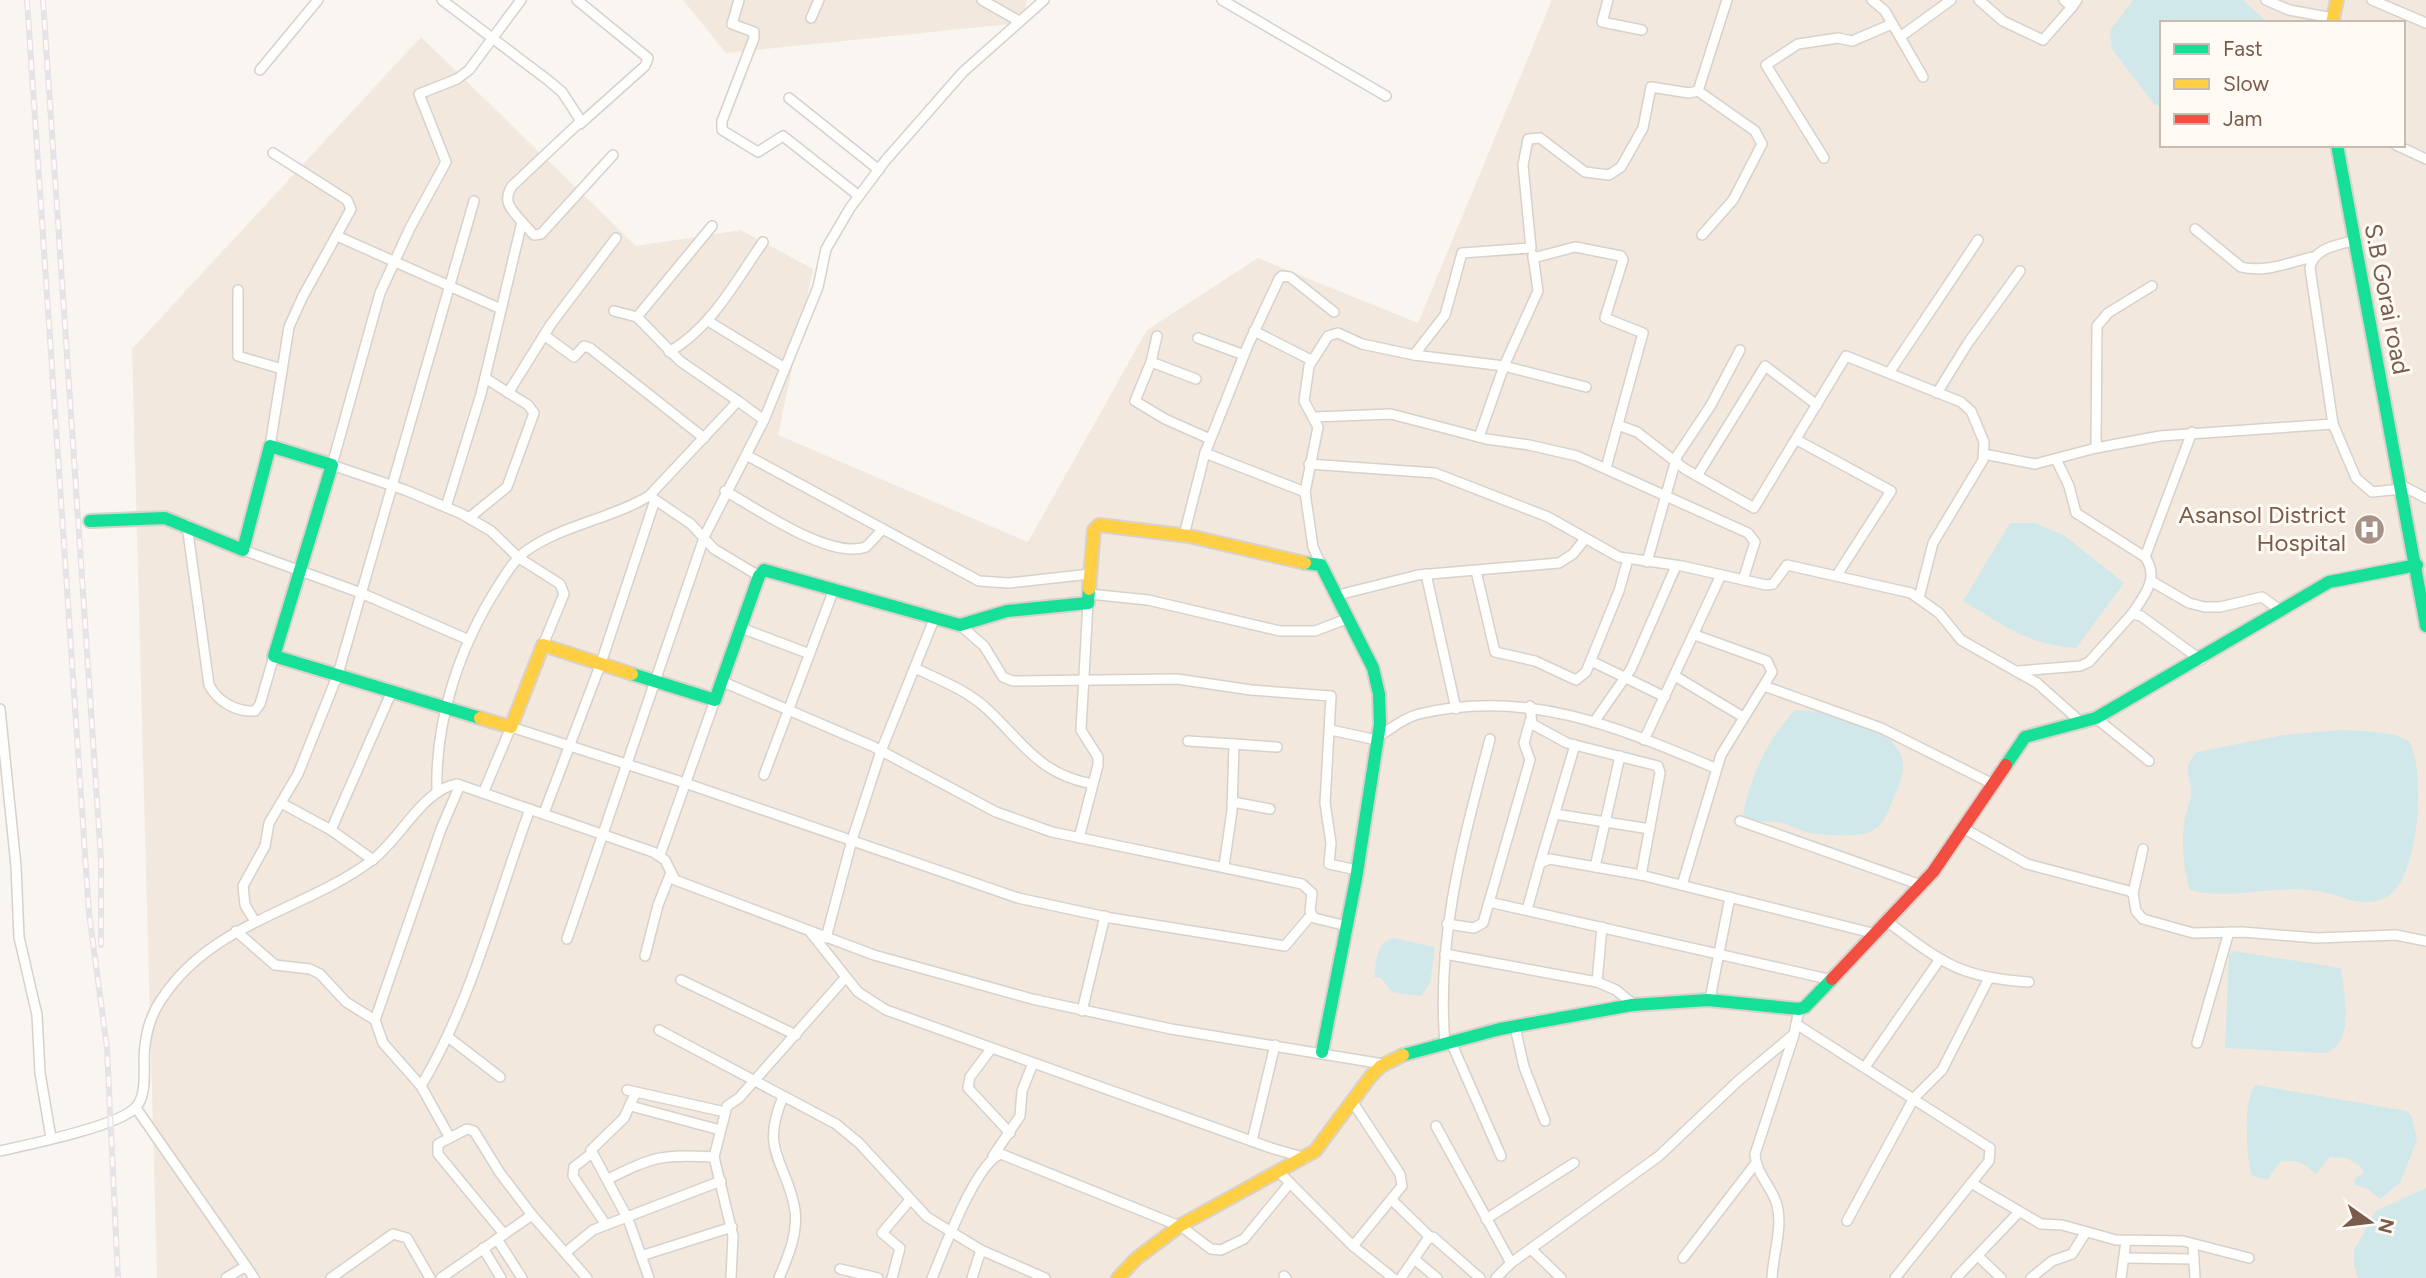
<svg xmlns="http://www.w3.org/2000/svg" width="2426" height="1278" viewBox="0 0 2426 1278" font-family="Figtree,sans-serif">
  <style>
    .residential { fill: #f2e8de; fill-rule: evenodd }
    .water { fill: #d0e8ea }
    .lines { fill: none; stroke-linecap: round; stroke-linejoin: round }
    .street-casing { stroke: #d7d1cb; stroke-width: 12 }
    .fast-casing { stroke: #d9d2cb; stroke-width: 16 }
    .slow-casing { stroke: #d9d2cb; stroke-width: 16 }
    .jam-casing { stroke: #d9d2cb; stroke-width: 16 }
    .street { stroke: #fefefd; stroke-width: 9 }
    .fast { stroke: #16e098; stroke-width: 12 }
    .slow { stroke: #ffcf43; stroke-width: 12 }
    .jam { stroke: #f24e42; stroke-width: 12 }
    .rail-casing { stroke: #e6e3e7; stroke-width: 6 }
    .rail { stroke: #fffaf3; stroke-width: 3.5; stroke-dasharray: 10; stroke-linecap: butt }
    .labels { text-anchor: middle; stroke-width: 6; stroke-linejoin: round; paint-order: stroke }
    .street-label { font-size: 24px; fill: #7a5c4d; stroke: #fffaf3 }
    .poi-label { font-size: 24px; fill: #7a5c4d; stroke: #fffaf3; text-anchor: end }
  </style>
  <rect width="100%" height="100%" fill="#f9f5f0"/>
  <g class="residential">
    <path d="M683,0H1027L1021,23L726,53Z"/>
    <path d="M1552,0H2426V1278H157L132,349L421,37L636,246L741,230L813,269L778,435L1028,542L1147,330L1258,258L1418,323ZM2162,23H2403V145H2162Z"/>
  </g>
  <g class="water">
    <path d="M2133,0H2243L2268,23H2162V108L2154,104L2112,49L2110,31Z"/>
    <path d="M2010,523H2036L2065,536L2124,583L2076,648C2027,645 2004,625 1963,601Z"/>
    <path d="M1795,710C1825,710 1900,727 1903,763C1904,776 1898,788 1893,799C1888,812 1883,827 1869,832C1853,838 1826,835 1810,833C1798,831 1786,822 1774,822C1765,821 1758,823 1748,821L1743,812C1752,773 1768,739 1795,710Z"/>
    <path d="M2342,730C2358,731 2399,731 2409,742C2426,769 2419,871 2392,893C2371,910 2350,899 2327,893C2283,881 2235,902 2190,890C2183,868 2181,842 2185,818C2186,810 2192,799 2191,791C2190,773 2182,767 2197,752L2283,735Z"/>
    <path d="M1393,938L1435,947L1430,983L1421,996L1392,992L1381,978L1374,977C1377,960 1375,944 1393,938Z"/>
    <path d="M2233,951L2341,968C2344,992 2356,1046 2324,1053L2225,1048L2229,955Z"/>
    <path d="M2256,1085L2407,1111L2412,1117L2417,1140L2400,1183L2380,1199L2366,1188L2354,1185L2355,1178L2364,1173L2360,1166L2346,1158L2330,1157L2316,1174C2304,1162 2296,1159 2280,1162L2267,1180L2251,1175C2247,1157 2242,1096 2256,1085Z"/>
    <path d="M2426,1188V1278H2358L2354,1265V1250L2376,1211Z"/>
  </g>
  <g class="lines">
    <defs>
      <g id="street">
        <path d="M442,0L549,81L562,92L581,121L512,186C502,202 511,209 522,222L481,394L446,507"/>
        <path d="M521,0L469,70L457,79L419,94L446,162L410,228L380,293L332,465L405,490L462,514L491,531L519,558L560,584L564,594L543,645"/>
        <path d="M577,0L648,58L645,66L580,124"/>
        <path d="M739,0L732,24L754,32V38L722,121V130L758,152L783,136L859,196"/>
        <path d="M982,0L1019,21"/>
        <path d="M1222,0L1386,96"/>
        <path d="M1608,0L1602,22L1642,30"/>
        <path d="M1872,0L1885,11L1900,37L1951,0"/>
        <path d="M1979,0L2003,21L2043,40L2072,7"/>
        <path d="M2064,0L2072,7L2077,0"/>
        <path d="M2266,0L2289,10L2333,18"/>
        <path d="M2372,0L2426,23"/>
        <path d="M811,18L819,0"/>
        <path d="M1900,37L1923,77"/>
        <path d="M260,70L318,0"/>
        <path d="M789,98L879,170"/>
        <path d="M2396,145L2426,159"/>
        <path d="M1824,158L1766,65L1798,44L1838,38L1852,41L1892,24"/>
        <path d="M522,222L534,235L541,234L613,155"/>
        <path d="M2195,229L2241,267C2264,273 2289,263 2312,257"/>
        <path d="M1702,235L1733,200L1762,144L1755,131L1698,91L1727,0"/>
        <path d="M337,236L501,309"/>
        <path d="M2355,240C2337,246 2314,247 2310,268L2333,424L2356,478L2372,492L2402,489"/>
        <path d="M1533,258L1575,247L1621,256L1623,260L1605,318L1643,333L1606,468"/>
        <path d="M238,290V356L282,369"/>
        <path d="M614,311L637,317L680,361L738,401"/>
        <path d="M637,317L712,226"/>
        <path d="M708,321L785,368"/>
        <path d="M1254,331L1311,360"/>
        <path d="M544,335L574,357L584,346L590,348L704,438"/>
        <path d="M1157,336L1151,362L1135,401L1165,419L1210,439"/>
        <path d="M1198,338L1244,355"/>
        <path d="M669,352C712,327 736,281 763,242"/>
        <path d="M1414,355L1504,366L1586,387"/>
        <path d="M1151,362L1196,379"/>
        <path d="M1889,373L1978,240"/>
        <path d="M508,393L551,324L616,238"/>
        <path d="M1937,393L1968,343L2020,271"/>
        <path d="M1314,417L1391,414L1486,439L1529,445L1577,456L1748,533L1755,542L1743,580"/>
        <path d="M1618,425L1637,432L1685,469L1754,508L1846,356L1961,402L1971,411L1984,442L1983,460L1933,543L1919,598"/>
        <path d="M1479,437L1504,366L1538,291L1533,255"/>
        <path d="M1797,440L1891,491L1837,575"/>
        <path d="M270,446L289,327L302,298L351,209L347,200L273,153"/>
        <path d="M2096,448L2097,326L2108,313L2152,286"/>
        <path d="M1205,453L1305,492"/>
        <path d="M1984,454L2035,464L2096,448L2160,436L2333,424"/>
        <path d="M746,455L979,581L1009,583L1090,574"/>
        <path d="M2056,459L2069,486L2076,513L2145,557C2160,578 2144,596 2132,614"/>
        <path d="M1309,464L1435,473L1548,517L1619,557L1682,566L1766,585L1773,584L1787,565L1911,593L1939,613L1961,640L2037,683L2081,722"/>
        <path d="M1697,476L1765,366L1817,405"/>
        <path d="M2401,485L2426,498"/>
        <path d="M725,491C758,509 830,560 866,547L883,529"/>
        <path d="M651,497L691,524L714,549L759,576"/>
        <path d="M469,518L507,487L534,413L528,405L485,378"/>
        <path d="M187,525L209,685C218,702 236,712 255,711L260,704L274,656"/>
        <path d="M1184,535L1205,453L1248,345L1279,279L1282,276L1290,277L1334,312"/>
        <path d="M243,550L361,593L469,640"/>
        <path d="M2145,557L2192,432"/>
        <path d="M1647,562L1677,456L1711,405L1740,350"/>
        <path d="M1321,565L1313,547L1305,492L1318,427L1304,401L1309,366L1328,336L1338,333L1362,344L1414,355L1445,315L1462,253L1531,248L1523,165L1528,139L1540,138L1585,172L1609,175L1621,167L1643,128L1651,87L1689,93L1698,91"/>
        <path d="M1476,571L1495,652L1535,661L1576,680L1586,672L1619,591L1628,559"/>
        <path d="M1426,574L1456,709"/>
        <path d="M2151,581L2189,603L2205,607H2220L2262,597L2280,610"/>
        <path d="M1089,594L1148,600L1280,631H1315L1349,618"/>
        <path d="M1338,595L1418,575L1559,563L1573,554L1585,539"/>
        <path d="M960,625L984,646L1003,677L1013,681L1177,679L1251,690L1331,696L1325,803L1331,843L1329,864L1357,870"/>
        <path d="M741,628L810,654"/>
        <path d="M1591,661L1665,697"/>
        <path d="M915,668C939,680 965,689 986,708C1023,742 1039,775 1093,784"/>
        <path d="M2018,671L2080,666L2089,662L2132,614L2141,616L2201,660"/>
        <path d="M1675,676L1743,717"/>
        <path d="M721,681L872,746L996,812L1052,832L1302,884L1312,893L1310,911L1314,918L1347,926"/>
        <path d="M1764,686L1881,728L1993,784"/>
        <path d="M1530,706L1532,724L1567,743L1658,766L1660,773L1641,875"/>
        <path d="M0,709L16,866L19,937L37,1015L40,1073L51,1138"/>
        <path d="M2096,718L2149,761"/>
        <path d="M1594,722L1631,669L1676,566"/>
        <path d="M1331,730L1372,739C1388,733 1399,719 1419,714C1527,688 1618,727 1715,768"/>
        <path d="M1644,740L1721,575"/>
        <path d="M1188,741L1234,744L1232,811L1224,866"/>
        <path d="M1234,744L1277,747"/>
        <path d="M764,775L834,589"/>
        <path d="M437,791C435,721 459,648 497,588C505,575 514,560 526,551C562,525 611,519 649,496L738,401L764,420L818,287L826,249L850,208L885,161L963,72L1044,0"/>
        <path d="M484,791L511,727L685,783L1018,898L1111,918L1285,946L1311,915"/>
        <path d="M1233,802L1270,809"/>
        <path d="M283,804L331,830L373,860"/>
        <path d="M544,813L601,663L655,500"/>
        <path d="M1555,814L1650,829"/>
        <path d="M1740,821L1921,885"/>
        <path d="M1963,828L2027,864L2129,891L2133,893L2136,911L2143,919L2193,933L2243,932L2317,938L2396,935L2426,941"/>
        <path d="M331,830L392,691"/>
        <path d="M1079,838L1098,765V757L1081,730L1088,603"/>
        <path d="M660,855L715,700"/>
        <path d="M1540,863L1575,745"/>
        <path d="M1595,867L1620,756"/>
        <path d="M1682,885L1721,755L1772,672L1767,661L1695,635"/>
        <path d="M2133,893L2143,849"/>
        <path d="M1489,902L1832,980"/>
        <path d="M1527,910L1540,863L1550,859L1641,875L1876,934"/>
        <path d="M254,920L245,905L243,886L265,846L269,823L298,774L338,674L474,201"/>
        <path d="M1888,922C1941,962 1960,978 2029,982"/>
        <path d="M1447,924L1474,928L1483,923L1530,760L1524,743L1530,721"/>
        <path d="M236,931L275,965L310,969L320,974L346,1002L375,1020"/>
        <path d="M811,933L858,992L886,1010L1271,1148L1306,1158"/>
        <path d="M826,938L852,840L881,751L935,617"/>
        <path d="M567,939L705,535L764,420"/>
        <path d="M1445,954L1597,982L1616,990L1633,1004"/>
        <path d="M645,956L658,905L670,875"/>
        <path d="M681,980L796,1035"/>
        <path d="M1597,982L1602,927"/>
        <path d="M1710,999L1730,897"/>
        <path d="M1082,1011L1105,916"/>
        <path d="M1796,1024L1990,1148L1989,1161L1895,1278"/>
        <path d="M1515,1027L1524,1067L1545,1121"/>
        <path d="M659,1030L836,1124L859,1143L927,1217L981,1250L1045,1278"/>
        <path d="M448,1037L500,1077"/>
        <path d="M1451,1042L1501,1156"/>
        <path d="M2197,1043L2229,932"/>
        <path d="M1445,1044C1436,936 1463,842 1490,739"/>
        <path d="M991,1049L970,1077L968,1088L1010,1133"/>
        <path d="M1865,1067L1940,959"/>
        <path d="M421,1086C472,1001 496,901 530,809"/>
        <path d="M627,1090L725,1112"/>
        <path d="M636,1092L624,1118L591,1150L628,1219L649,1278"/>
        <path d="M1352,1101L1400,1174L1402,1186L1353,1246"/>
        <path d="M631,1106L720,1130"/>
        <path d="M136,1108L246,1266"/>
        <path d="M1436,1126L1511,1263"/>
        <path d="M450,1138L421,1086L383,1043L375,1020L441,829L460,785"/>
        <path d="M1252,1141L1275,1045"/>
        <path d="M0,1151C27,1145 120,1126 136,1107C149,1093 142,1062 145,1045C147,1029 152,1013 161,1000C211,922 302,912 371,861C399,841 423,789 457,784L653,852L665,860L675,880L874,955L1032,999L1171,1029L1383,1064"/>
        <path d="M592,1153L574,1167L573,1176L606,1225"/>
        <path d="M993,1156L1020,1116L1022,1091L1033,1063"/>
        <path d="M1278,1171L1353,1246L1393,1278"/>
        <path d="M608,1179C655,1156 662,1154 714,1157"/>
        <path d="M1971,1183L2041,1224L2062,1225L2116,1240L2183,1241L2249,1258"/>
        <path d="M1392,1200L1430,1237"/>
        <path d="M1486,1219L1574,1163"/>
        <path d="M1847,1221L1914,1098L1942,1070L1988,980"/>
        <path d="M504,1234L438,1154V1144L467,1129L474,1131L500,1173L532,1215"/>
        <path d="M497,1239L522,1278"/>
        <path d="M2193,1244L2195,1278"/>
        <path d="M483,1248L501,1278"/>
        <path d="M1531,1249L1561,1278"/>
        <path d="M565,1253L593,1230L721,1181"/>
        <path d="M641,1256L732,1227"/>
        <path d="M1978,1256L2001,1278"/>
        <path d="M1683,1258L1756,1163"/>
        <path d="M2125,1258L2194,1259"/>
        <path d="M1414,1259L1437,1278"/>
        <path d="M840,1269L878,1278"/>
        <path d="M1284,1276L1286,1278"/>
        <path d="M226,1278L246,1266L254,1278"/>
        <path d="M331,1278L393,1234L407,1238L430,1278"/>
        <path d="M441,1278L532,1215L587,1278"/>
        <path d="M731,1278L733,1236L714,1157L727,1106L739,1098L845,978"/>
        <path d="M779,1278C788,1256 798,1235 795,1210C787,1161 759,1153 783,1097"/>
        <path d="M892,1278L900,1248L882,1233L909,1201"/>
        <path d="M932,1278C943,1252 976,1162 1001,1154L1182,1227L1211,1249L1221,1250L1244,1239L1290,1183"/>
        <path d="M972,1278L981,1250"/>
        <path d="M1401,1278L1427,1240L1433,1237L1480,1278"/>
        <path d="M1496,1278L1511,1263L1659,1156L1738,1081L1794,1034L1799,1010"/>
        <path d="M1772,1278C1773,1255 1783,1227 1777,1205C1772,1186 1756,1175 1755,1154L1794,1035"/>
        <path d="M1956,1278L2018,1213"/>
        <path d="M2031,1278L2052,1261L2072,1254L2086,1232"/>
        <path d="M2121,1278L2126,1241"/>
      </g>
      <g id="fast">
        <path d="M2337,145L2426,626"/>
        <path d="M90,521L165,518L243,550L270,446L332,465L274,656L480,718"/>
        <path d="M1305,563L1321,565L1373,668L1379,694L1380,724L1356,879L1322,1052"/>
        <path d="M632,674L715,700L759,576L764,570L960,625L1007,611L1088,603L1089,589"/>
        <path d="M2006,765L2025,737L2096,718L2329,582L2417,565"/>
        <path d="M1403,1055L1500,1029L1632,1005L1708,1000L1799,1009L1805,1007L1832,979"/>
      </g>
      <g id="slow">
        <path d="M2332,23L2337,0"/>
        <path d="M1089,589L1094,530L1099,525L1189,536L1305,563"/>
        <path d="M480,718L511,727L543,645L632,674"/>
        <path d="M1118,1278L1137,1258L1181,1225L1315,1151L1371,1076L1381,1066L1403,1055"/>
      </g>
      <path id="jam" d="M1832,979L1933,872L2006,765"/>
    </defs>
    <use href="#street" class="street-casing"/>
    <use href="#fast" class="fast-casing"/>
    <use href="#slow" class="slow-casing"/>
    <use href="#jam" class="jam-casing"/>
    <use href="#street" class="street"/>
    <use href="#fast" class="fast"/>
    <use href="#slow" class="slow"/>
    <use href="#jam" class="jam"/>
    <defs>
      <g id="rail">
        <path d="M27,0L89,913L107,1048L118,1278"/>
        <path d="M43,0L101,859V945"/>
      </g>
    </defs>
    <use href="#rail" class="rail-casing"/>
    <use href="#rail" class="rail"/>
  </g>
  <defs>
    <symbol id="hospital-disc" viewBox="-11 -11 22 22"><circle r="9.5" fill="#a69286" stroke="#fffaf3"/><path d="M-5-5h3v3.5h4V-5h3V5h-3V1.5h-4V5h-3Z" fill="#fff"/></symbol>
  </defs>
  <g fill-rule="evenodd">
    <use href="#hospital-disc" x="2352" y="512" width="35" height="35"/>
  </g>
  <g class="labels">
    <g class="street-label">
      <text transform="translate(2387 299) rotate(79)" y="8">S.B Gorai road</text>
    </g>
    <g class="poi-label">
      <text x="2346" y="523">Asansol District<tspan x="2346" dy="28">Hospital</tspan></text>
    </g>
  </g>
  <rect x="2160" y="21" width="245" height="126" fill="#fffaf3" stroke="#cabbb1" stroke-width="2"/>
  <rect x="2174" y="44" width="35" height="10" fill="#16e098" stroke="#cabbb1" stroke-width="2"/>
  <text x="2223" y="56" font-size="21" fill="#7a5c4d">Fast</text>
  <rect x="2174" y="79" width="35" height="10" fill="#ffcf43" stroke="#cabbb1" stroke-width="2"/>
  <text x="2223" y="91" font-size="21" fill="#7a5c4d">Slow</text>
  <rect x="2174" y="114" width="35" height="10" fill="#f24e42" stroke="#cabbb1" stroke-width="2"/>
  <text x="2223" y="126" font-size="21" fill="#7a5c4d">Jam</text>
  <g transform="translate(2370 1222) rotate(104)" stroke="#fffaf3" stroke-width="5" paint-order="stroke">
  <path d="M0-5L12 26L0 18L-12 26Z" fill="#7a5c4d"/>
  <text y="-10" font-size="19" font-weight="bold" text-anchor="middle" fill="#7a5c4d">N</text>
  </g>
</svg>
